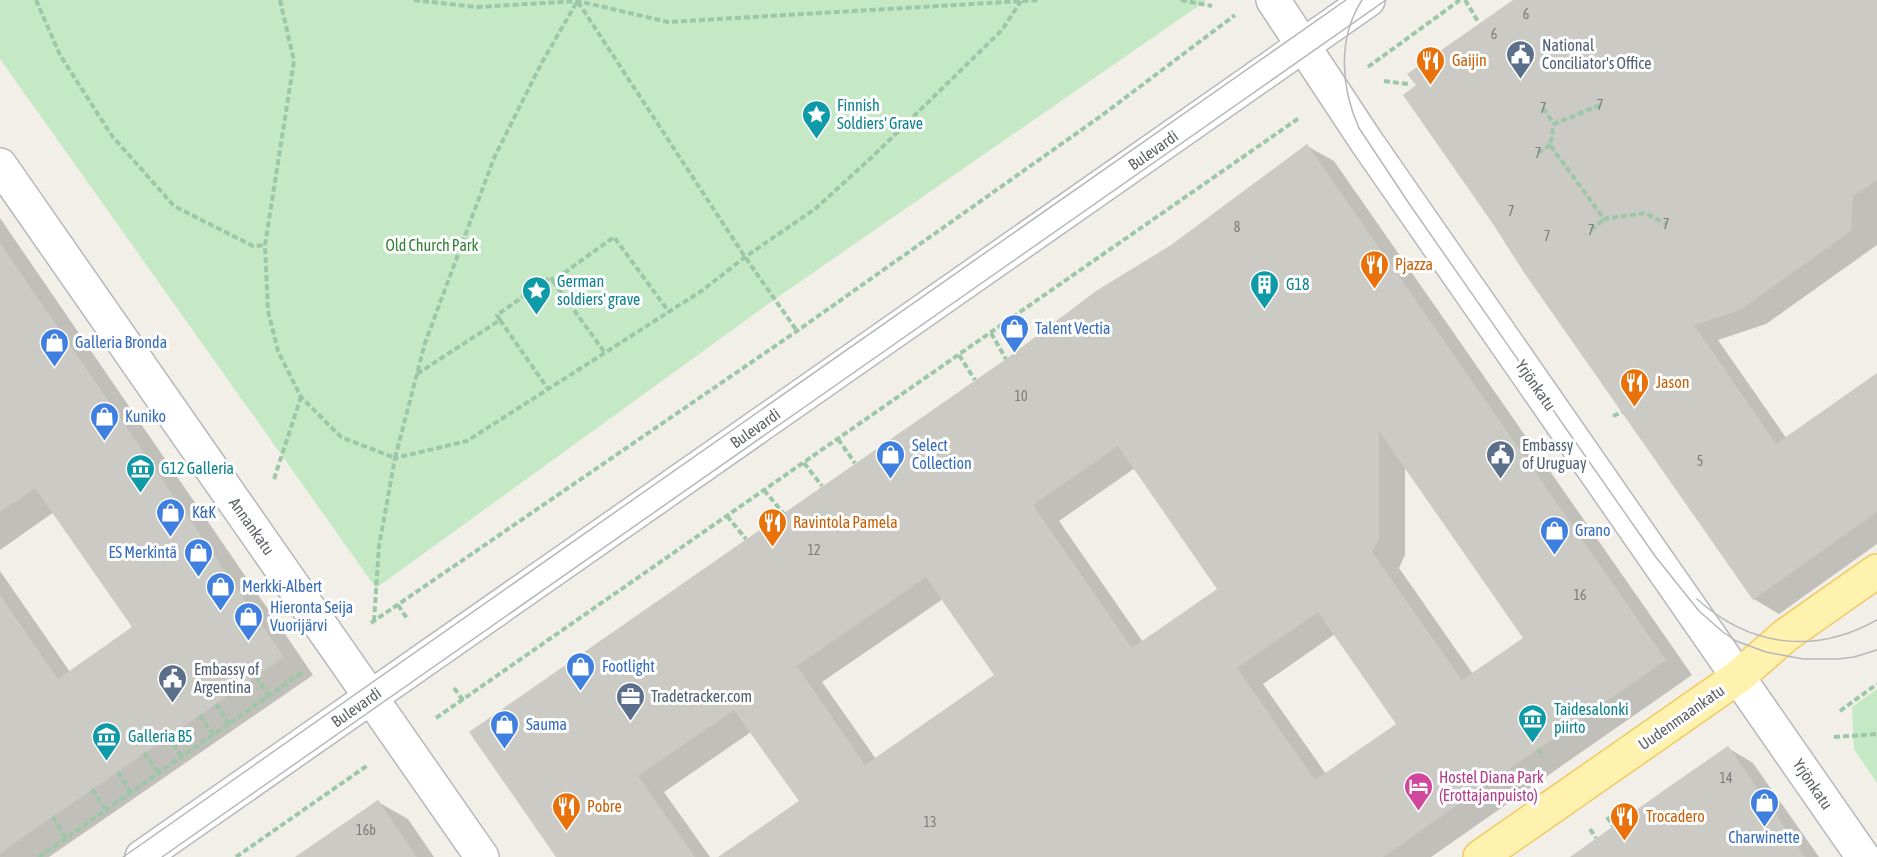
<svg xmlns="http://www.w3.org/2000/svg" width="1877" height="857" viewBox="0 0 1877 857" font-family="'Asap Condensed',sans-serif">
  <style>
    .green { fill: #c5e8c5 }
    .shadow { fill: #0003; fill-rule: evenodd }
    .building { fill: #cccac5; fill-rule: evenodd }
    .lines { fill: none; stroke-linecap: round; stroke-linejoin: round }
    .minor-casing { stroke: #b5b8bc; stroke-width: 36 }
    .tertiary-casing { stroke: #b5b8bc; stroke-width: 36 }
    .primary-casing { stroke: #f2c960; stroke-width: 36 }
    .path { stroke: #9cc7a9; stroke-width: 4; stroke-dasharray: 6 3; stroke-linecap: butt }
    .minor { stroke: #fff; stroke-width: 33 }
    .tertiary { stroke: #fff; stroke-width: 33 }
    .primary { stroke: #fff2af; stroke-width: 33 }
    .tram { stroke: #b6b7b8; stroke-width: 1.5 }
    .labels { text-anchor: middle; stroke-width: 6; stroke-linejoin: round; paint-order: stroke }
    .number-label { font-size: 14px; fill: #7a7d7f }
    .service-label { font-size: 16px; fill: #4e5e75; stroke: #fff; text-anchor: start }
    .food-label { font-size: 16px; fill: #c56008; stroke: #fff; text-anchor: start }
    .culture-label { font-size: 16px; fill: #0d838f; stroke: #fff; text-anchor: start }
    .street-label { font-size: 16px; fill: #5f6368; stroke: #fff }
    .park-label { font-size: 16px; fill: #348238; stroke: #fff }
    .shop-label { font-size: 16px; fill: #366cbe; stroke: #fff; text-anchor: start }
    .hotel-label { font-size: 16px; fill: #b23c85; stroke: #fff; text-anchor: start }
  </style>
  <rect width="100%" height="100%" fill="#f1efe8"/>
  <g class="green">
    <path d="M0,0H1207L775,299L376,588L0,59Z"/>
    <path d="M1877,689V783L1854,749L1852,707Z"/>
  </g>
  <g class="shadow">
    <path d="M1516,0H1877V245L1766,324L1718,340L1787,439L1877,375V544L1779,614L1754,599Z"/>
    <path d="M1307,146L1334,161L1692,675L1431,857H721L801,802L751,732L664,792L710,857H558L471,732L1172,246ZM1405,466L1525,639L1473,674L1399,568L1405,555ZM1135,468L1219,589L1143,642L1059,521ZM943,599L996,675L876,759L822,682ZM1335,634L1398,724L1326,774L1263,684Z"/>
    <path d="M0,218L313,675L49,857H0V571L70,672L134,627L54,512L0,550Z"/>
    <path d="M1728,748L1753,763L1819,857H1571Z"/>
    <path d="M378,802L408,819L434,857H297Z"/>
  </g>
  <g class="building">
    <path d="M1513,0H1877V180L1853,196L1851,231L1740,310L1694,325L1776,444L1877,373V512L1753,600L1523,271L1493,224L1403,95L1416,85L1407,74Z"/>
    <path d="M1307,144L1666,660L1383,857H718L799,801L734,710L638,776L695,857H556L469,732L1006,359L1096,291L1171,245ZM1379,431L1523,638L1462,680L1372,552L1379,539ZM1118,446L1217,589L1132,648L1033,505ZM926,577L994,675L865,765L797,666ZM1318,612L1396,724L1315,780L1237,668Z"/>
    <path d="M0,243L284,657L0,853V595L58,679L132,627L35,488L0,512Z"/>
    <path d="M1728,746L1805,857H1570L1670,786Z"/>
    <path d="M378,800L417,857H295Z"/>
  </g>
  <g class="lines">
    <defs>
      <g id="minor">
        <path d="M1273,0L1366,141L1863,857"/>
        <path d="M0,165L482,857"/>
      </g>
      <path id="tertiary" d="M142,857L1368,0"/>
      <path id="primary" d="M1480,857L1738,677L1786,635L1877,571"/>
    </defs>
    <use href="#minor" class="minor-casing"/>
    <use href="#tertiary" class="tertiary-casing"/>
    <use href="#primary" class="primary-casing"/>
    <g class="path">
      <path d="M36,0L60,55L112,136L174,206L253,246L265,245"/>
      <path d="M280,0L294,61L265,245L268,311L278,351L301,397L341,437L395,458L425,343L494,158L541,64L578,0"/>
      <path d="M414,0L477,7L578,1L668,22L1040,0"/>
      <path d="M1181,0L1212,6"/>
      <path d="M1465,0L1479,23"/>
      <path d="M578,2L745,257L797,331"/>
      <path d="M1368,67L1460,0"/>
      <path d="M1384,81L1408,84"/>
      <path d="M1600,105L1554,124L1550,145L1604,219L1645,213L1666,224"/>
      <path d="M1543,108L1554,124"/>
      <path d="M1538,153L1550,145"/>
      <path d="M1591,230L1604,219"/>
      <path d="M553,281L605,353"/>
      <path d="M500,320L548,389"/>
      <path d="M991,333L1006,359"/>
      <path d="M959,355L975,380"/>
      <path d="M417,374L500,320L497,315L551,277L553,281L614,237L669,312"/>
      <path d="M1613,416L1622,412"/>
      <path d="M838,439L855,463"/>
      <path d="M804,463L822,486"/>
      <path d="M274,479L301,397"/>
      <path d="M764,490L784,514"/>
      <path d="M727,516L746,539"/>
      <path d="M398,605L408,620"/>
      <path d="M374,621L379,546L395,458L467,441L703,290L745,257L815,209L872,157L1002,30L1021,1"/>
      <path d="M371,623L797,331L1101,116L1235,15"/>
      <path d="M256,676L269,696"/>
      <path d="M454,688L463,700"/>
      <path d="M216,704L229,724"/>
      <path d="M1595,709L1600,717"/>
      <path d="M1840,711L1877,684"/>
      <path d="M200,715L213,735"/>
      <path d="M436,718L1299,118"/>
      <path d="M168,737L182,757"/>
      <path d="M1834,737L1877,734"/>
      <path d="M1538,749L1543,757"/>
      <path d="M144,753L159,773"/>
      <path d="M118,772L131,793"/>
      <path d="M92,789L106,810"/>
      <path d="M53,817L66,838"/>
      <path d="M1607,817L1613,826"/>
      <path d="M1590,829L1596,838"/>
      <path d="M39,857L304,671"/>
      <path d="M236,857L368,765"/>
    </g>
    <use href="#minor" class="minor"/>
    <use href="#tertiary" class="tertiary"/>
    <use href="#primary" class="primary"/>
    <g class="tram">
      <path d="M1362,0C1337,39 1341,88 1359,128L1410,205L1655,556L1699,611L1723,632L1736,641L1766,652L1803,659H1838L1854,657L1877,650"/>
      <path d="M1697,599C1750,647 1815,655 1877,620"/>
      <path d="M123,857L1346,0"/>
      <path d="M162,857L1386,0"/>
    </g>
  </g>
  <defs>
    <symbol id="civic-pin" viewBox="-11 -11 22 30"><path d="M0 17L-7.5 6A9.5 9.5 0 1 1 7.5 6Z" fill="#5c6f8a" stroke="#fff"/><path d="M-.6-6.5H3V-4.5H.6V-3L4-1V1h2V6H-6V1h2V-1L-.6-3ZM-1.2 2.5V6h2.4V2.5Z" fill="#fff"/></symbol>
    <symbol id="restaurant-pin" viewBox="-11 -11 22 30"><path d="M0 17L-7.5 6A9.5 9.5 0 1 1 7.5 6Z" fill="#e8710a" stroke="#fff"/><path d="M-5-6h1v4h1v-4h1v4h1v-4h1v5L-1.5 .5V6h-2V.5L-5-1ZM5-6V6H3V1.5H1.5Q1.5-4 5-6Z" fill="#fff"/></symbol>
    <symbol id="sight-pin" viewBox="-11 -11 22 30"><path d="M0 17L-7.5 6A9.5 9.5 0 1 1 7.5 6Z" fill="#0f9aa8" stroke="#fff"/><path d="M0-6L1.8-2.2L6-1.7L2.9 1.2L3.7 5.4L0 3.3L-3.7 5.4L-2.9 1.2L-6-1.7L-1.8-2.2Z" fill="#fff"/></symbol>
    <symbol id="building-pin" viewBox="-11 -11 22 30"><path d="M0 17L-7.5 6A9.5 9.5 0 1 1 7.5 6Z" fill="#0f9aa8" stroke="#fff"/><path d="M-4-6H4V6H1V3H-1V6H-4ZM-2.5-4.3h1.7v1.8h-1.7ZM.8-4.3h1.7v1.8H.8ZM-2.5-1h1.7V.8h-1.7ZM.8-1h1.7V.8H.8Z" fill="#fff"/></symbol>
    <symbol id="shop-pin" viewBox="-11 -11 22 30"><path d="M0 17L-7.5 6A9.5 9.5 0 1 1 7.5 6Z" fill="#3f7fe0" stroke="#fff"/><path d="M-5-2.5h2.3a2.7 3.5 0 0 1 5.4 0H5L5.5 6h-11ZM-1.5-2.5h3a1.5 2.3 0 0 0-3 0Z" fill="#fff"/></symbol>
    <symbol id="museum-pin" viewBox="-11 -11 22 30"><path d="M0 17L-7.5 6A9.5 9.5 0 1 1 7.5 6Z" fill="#0f9aa8" stroke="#fff"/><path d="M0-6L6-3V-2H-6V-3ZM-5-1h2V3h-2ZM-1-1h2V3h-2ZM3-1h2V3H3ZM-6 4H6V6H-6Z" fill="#fff"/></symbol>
    <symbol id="office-pin" viewBox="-11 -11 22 30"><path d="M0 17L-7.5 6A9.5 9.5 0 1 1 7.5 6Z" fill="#5c6f8a" stroke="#fff"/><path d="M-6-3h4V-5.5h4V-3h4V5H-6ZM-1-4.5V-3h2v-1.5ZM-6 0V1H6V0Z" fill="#fff"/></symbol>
    <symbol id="hotel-pin" viewBox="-11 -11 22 30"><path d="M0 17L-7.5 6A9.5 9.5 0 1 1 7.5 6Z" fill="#d1479c" stroke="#fff"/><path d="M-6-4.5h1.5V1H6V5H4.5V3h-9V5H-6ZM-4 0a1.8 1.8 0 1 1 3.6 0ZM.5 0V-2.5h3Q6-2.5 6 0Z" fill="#fff"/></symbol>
  </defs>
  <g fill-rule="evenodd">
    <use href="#civic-pin" x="1504" y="38" width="33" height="45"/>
    <use href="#restaurant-pin" x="1414" y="44" width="33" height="45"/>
    <use href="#sight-pin" x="800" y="98" width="33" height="45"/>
    <use href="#restaurant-pin" x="1358" y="248" width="33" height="45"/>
    <use href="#building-pin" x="1248" y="268" width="33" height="45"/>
    <use href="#sight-pin" x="520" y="274" width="33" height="45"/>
    <use href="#shop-pin" x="998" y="312" width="33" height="45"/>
    <use href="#shop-pin" x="38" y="326" width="33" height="45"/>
    <use href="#restaurant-pin" x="1618" y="366" width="33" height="45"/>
    <use href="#shop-pin" x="88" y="400" width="33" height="45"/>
    <use href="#shop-pin" x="874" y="438" width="33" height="45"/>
    <use href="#civic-pin" x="1484" y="438" width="33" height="45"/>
    <use href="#museum-pin" x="124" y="452" width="33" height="45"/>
    <use href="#shop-pin" x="154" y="496" width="33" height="45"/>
    <use href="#restaurant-pin" x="756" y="506" width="33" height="45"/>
    <use href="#shop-pin" x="1538" y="514" width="33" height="45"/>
    <use href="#shop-pin" x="182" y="536" width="33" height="45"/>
    <use href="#shop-pin" x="204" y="570" width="33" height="45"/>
    <use href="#shop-pin" x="232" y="600" width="33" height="45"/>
    <use href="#shop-pin" x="564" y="650" width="33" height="45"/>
    <use href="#civic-pin" x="156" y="662" width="33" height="45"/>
    <use href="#office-pin" x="614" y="680" width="33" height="45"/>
    <use href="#museum-pin" x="1516" y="702" width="33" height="45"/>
    <use href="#shop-pin" x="488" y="708" width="33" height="45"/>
    <use href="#museum-pin" x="90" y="720" width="33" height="45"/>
    <use href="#hotel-pin" x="1402" y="770" width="33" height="45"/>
    <use href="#shop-pin" x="1748" y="786" width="33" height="45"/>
    <use href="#restaurant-pin" x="550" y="790" width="33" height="45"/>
    <use href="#restaurant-pin" x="1608" y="800" width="33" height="45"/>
  </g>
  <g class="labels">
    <g class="number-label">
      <text x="1526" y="19">6</text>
      <text x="1494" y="39">6</text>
      <text x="1600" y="110">7</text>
      <text x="1543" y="113">7</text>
      <text x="1538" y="158">7</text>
      <text x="1511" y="216">7</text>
      <text x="1666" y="229">7</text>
      <text x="1237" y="232">8</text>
      <text x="1591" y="235">7</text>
      <text x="1547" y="241">7</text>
      <text x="1021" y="401">10</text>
      <text x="1700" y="466">5</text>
      <text x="814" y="555">12</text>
      <text x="1580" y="600">16</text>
      <text x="1726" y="783">14</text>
      <text x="930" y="827">13</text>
      <text x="366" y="835">16b</text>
    </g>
    <g class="service-label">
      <text x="1542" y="51">National<tspan x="1542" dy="18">Conciliator's Office</tspan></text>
      <text x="1522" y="451">Embassy<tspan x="1522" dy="18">of Uruguay</tspan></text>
      <text x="194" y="675">Embassy of<tspan x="194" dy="18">Argentina</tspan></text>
      <text x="651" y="702">Tradetracker.com</text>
    </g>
    <g class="food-label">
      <text x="1452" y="66">Gaijin</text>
      <text x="1395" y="270">Pjazza</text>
      <text x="1656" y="388">Jason</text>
      <text x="793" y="528">Ravintola Pamela</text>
      <text x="587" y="812">Pobre</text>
      <text x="1646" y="822">Trocadero</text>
    </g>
    <g class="culture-label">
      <text x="837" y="111">Finnish<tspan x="837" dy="18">Soldiers' Grave</tspan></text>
      <text x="557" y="287">German<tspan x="557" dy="18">soldiers' grave</tspan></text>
      <text x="1286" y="290">G18</text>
      <text x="161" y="474">G12 Galleria</text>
      <text x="1554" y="715">Taidesalonki<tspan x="1554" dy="18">piirto</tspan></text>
      <text x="128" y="742">Galleria B5</text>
    </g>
    <g class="street-label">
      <text transform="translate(1153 150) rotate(-35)" y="6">Bulevardi</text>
      <text transform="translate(1536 385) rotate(55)" y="6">Yrjönkatu</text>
      <text transform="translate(755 428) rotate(-35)" y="6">Bulevardi</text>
      <text transform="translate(252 526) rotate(55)" y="6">Annankatu</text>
      <text transform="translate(356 707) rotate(-35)" y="6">Bulevardi</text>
      <text transform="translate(1681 717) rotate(-35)" y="6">Uudenmaankatu</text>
      <text transform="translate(1813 784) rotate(56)" y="6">Yrjönkatu</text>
    </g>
    <g class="park-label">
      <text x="432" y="251">Old Church Park</text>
    </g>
    <g class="shop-label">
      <text x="1035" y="334">Talent Vectia</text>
      <text x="75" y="348">Galleria Bronda</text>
      <text x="125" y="422">Kuniko</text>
      <text x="912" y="451">Select<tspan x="912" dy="18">Collection</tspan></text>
      <text x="192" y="518">K&amp;K</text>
      <text x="1575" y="536">Grano</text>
      <text x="177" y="558" text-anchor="end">ES Merkintä</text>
      <text x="242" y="592">Merkki-Albert</text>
      <text x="270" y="613">Hieronta Seija<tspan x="270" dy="18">Vuorijärvi</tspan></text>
      <text x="602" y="672">Footlight</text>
      <text x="526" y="730">Sauma</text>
      <text x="1764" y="843" text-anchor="middle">Charwinette</text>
    </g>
    <g class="hotel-label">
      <text x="1439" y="783">Hostel Diana Park<tspan x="1439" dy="18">(Erottajanpuisto)</tspan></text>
    </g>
  </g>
</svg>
